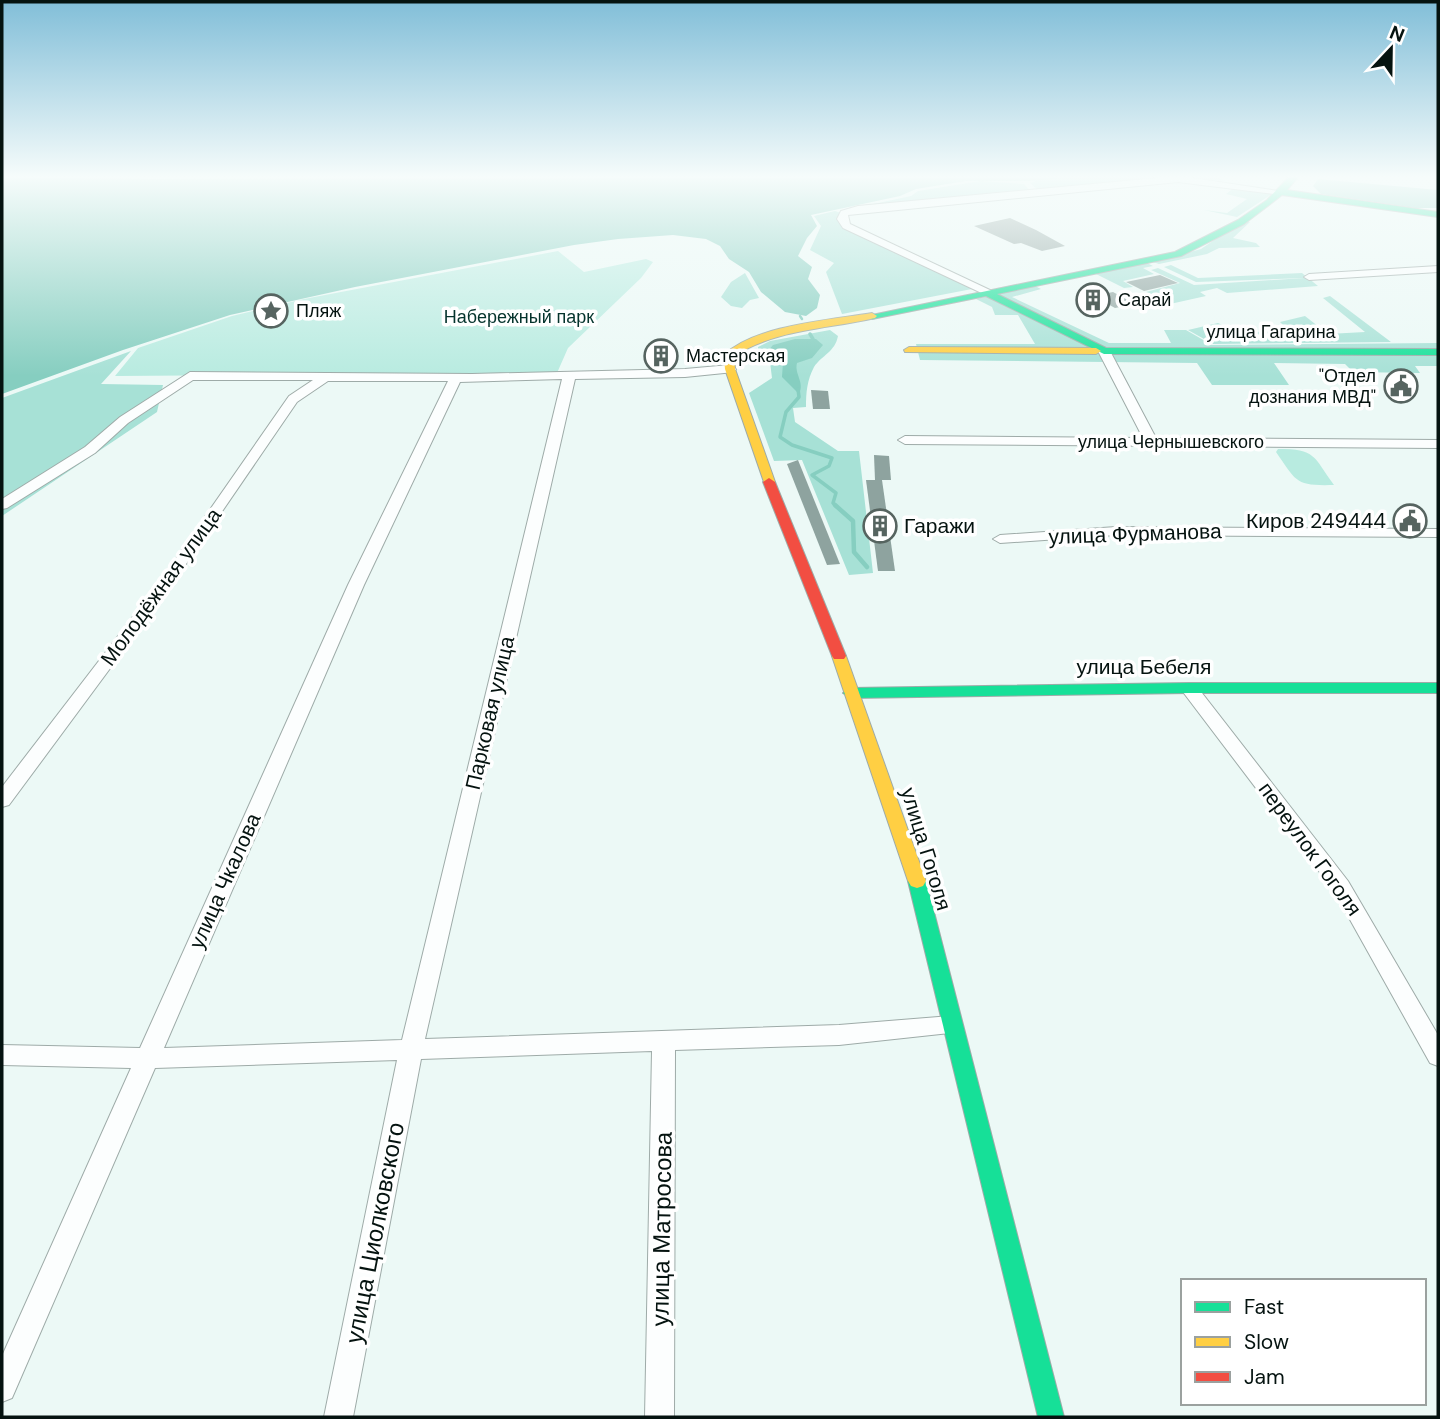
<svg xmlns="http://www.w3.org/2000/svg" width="1440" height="1419" viewBox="0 0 1440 1419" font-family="'DM Sans',sans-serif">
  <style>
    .green { fill: #b8ebe0 }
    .forest { fill: #a7e1d6 }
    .water { fill: #86cec0 }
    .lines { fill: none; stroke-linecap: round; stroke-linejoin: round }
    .stream-far2 { stroke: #86cec0; stroke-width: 2.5 }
    .stream-far1 { stroke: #86cec0; stroke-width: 3.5 }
    .stream { stroke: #86cec0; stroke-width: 4.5 }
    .building { fill: #8ea39f }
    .street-casing { stroke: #9eaba8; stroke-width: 2 }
    .fast-casing { stroke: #9eaba8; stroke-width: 2 }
    .slow-casing { stroke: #9eaba8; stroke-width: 2 }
    .jam-casing { stroke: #9eaba8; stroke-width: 2 }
    .street { fill: #fcfefe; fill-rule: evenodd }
    .fast { fill: #16e098; fill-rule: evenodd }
    .slow { fill: #ffcf43; fill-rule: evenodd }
    .jam { fill: #f24e42; fill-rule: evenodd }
    .labels { text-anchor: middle; stroke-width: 7; stroke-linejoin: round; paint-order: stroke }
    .far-poi-label { font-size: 18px; fill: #051310; stroke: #fff; text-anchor: start }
    .far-park-label { font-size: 18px; fill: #05342d; stroke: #fff }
    .far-street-label { font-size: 18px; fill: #051310; stroke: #fff }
    .poi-label { font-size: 21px; fill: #051310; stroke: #fff; text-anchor: end }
    .street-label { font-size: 21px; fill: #051310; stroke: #fff }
    .near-street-label { font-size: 24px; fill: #051310; stroke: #fff }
  </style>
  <rect width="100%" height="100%" fill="#ecf9f6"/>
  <g class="green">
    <path d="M558,251L584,272L646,259L653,262L641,278L568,348L557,373L115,376L138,348L232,316L304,299Z"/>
    <path d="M1278,449C1316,449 1313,456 1334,485C1295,486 1297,482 1276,452Z"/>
  </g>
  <g class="forest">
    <path d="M1093,177H1212L1227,181L1192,178L1037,189L1030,183L1042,179Z"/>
    <path d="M981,181L1024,184L1029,190L869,205L911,196L918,191Z"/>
    <path d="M1235,187L1272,194L1237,217L1204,210L1227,213L1247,199L1226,194Z"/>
    <path d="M835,211L841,213L842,226L972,289L842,314L826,272L834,263L810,250L821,226L814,216Z"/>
    <path d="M1242,221L1250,222L1233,238L1256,243L1260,247L1219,248L1207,254L1159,264L1153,262L1201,249Z"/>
    <path d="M1147,263L1153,266L1143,268L1154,274L1123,281L1133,287L1124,288L1096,274Z"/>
    <path d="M1171,265L1198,278L1302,273L1318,286L1227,293L1217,288L1200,292L1206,296L1170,304L1146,292L1180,283L1151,270L1158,268L1194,285L1304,278L1196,282L1164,267Z"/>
    <path d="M745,273L759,298L750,300L742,308L731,306L721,297L731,282Z"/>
    <path d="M1035,286L1041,289L1012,297L1109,343H1171L1164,330H1186L1212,345L1438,343V366H1415L1420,373L1353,372L1345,364L1274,363L1289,385H1212L1197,363L920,360L916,344H1035L1018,315H995L992,307L976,299Z"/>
    <path d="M1330,296L1391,342L1213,344L1188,330L1218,323L1240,333L1288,330L1280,322L1305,316L1328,334L1365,332L1323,298Z"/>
    <path d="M830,330L838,336C835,352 822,355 814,367C807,380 806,393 806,407L793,408L795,422L838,451H859L873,573L849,575L802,460L774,461L749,393L772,378L770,362L758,351V347L770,341Z"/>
    <path d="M131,351L101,384L163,385L157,412L2,516V398Z"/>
  </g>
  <g class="water">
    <path d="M2,177L148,179L1079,177L1030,181H966L916,189L900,196L811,215L817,226L807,238L798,256L812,267L808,279L820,295L817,308L806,316L785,312L761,292L749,272L729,259L720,246L706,239L673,235L618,239L574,245L355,287L230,315L123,350L2,394Z"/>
    <path d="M1318,179L1438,190V208H1415L1321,194L1313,186Z"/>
    <path d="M795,339H816L823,345L812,358L797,363C794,374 805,382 799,394L782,377L783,362L767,352L773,345Z"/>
  </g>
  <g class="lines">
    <path class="stream-far2" d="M800,316L802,319"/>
    <g class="stream-far1">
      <path d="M809,343L813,339L810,334"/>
      <path d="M798,389L799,397L786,412L780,437L792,445L832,458L829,466L812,475L836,493L833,503L837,507"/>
    </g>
    <path class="stream" d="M835,505L853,521L854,552L867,567"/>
  </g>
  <g class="building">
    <path d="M1010,218L1036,230L1065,246L1042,251L1021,243L1014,244L974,226Z"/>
    <path d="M1160,275L1178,283L1144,291L1126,282Z"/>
    <path d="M1113,292L1135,304L1115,308L1093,296Z"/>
    <path d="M811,390L828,391L830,409H813Z"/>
    <path d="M874,455L889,456L891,480H875Z"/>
    <path d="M798,460L840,564L827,565L787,464Z"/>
    <path d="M866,480H882L895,571H878Z"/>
  </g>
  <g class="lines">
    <defs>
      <g id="street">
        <path d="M1167,177H1186L1285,192L1281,195L1178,182L848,215L850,224L992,291L993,293L988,296L843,228L837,219L841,211L858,206Z"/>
        <path d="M1438,266V272L1309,280L1304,277L1309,274Z"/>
        <path d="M1104,348L1110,351L1156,438L1438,440V448L905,444L898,440L905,436L1143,438L1098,351Z"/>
        <path d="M730,365L736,369L734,372L685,377L575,379L425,1039L839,1025L951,1016L959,1018L962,1025L959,1032L839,1045L675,1050L674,1417H645L652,1051L421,1059L353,1417H324L397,1060L155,1068L12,1398L2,1402V1356L131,1068L2,1065V1045L140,1048L348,585L448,381H328L297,402L171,586L9,805L2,807V787L161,580L289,396L313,380H193L128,423L95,453L7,508L2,509V499L85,447L120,417L190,372L472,374L685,369ZM562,379L402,1040L164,1048L364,585L460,382Z"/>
        <path d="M1116,527L1438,529V537L1116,535L1000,543L993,539L1000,535Z"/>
        <path d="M1189,683L1195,684L1348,881L1438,1035V1066L1430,1063L1334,891L1180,688Z"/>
      </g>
      <g id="fast">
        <path d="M1289,177H1298L1287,190L1438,212V217L1282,195L1244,224L1181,256L997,294L1106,348L1438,349V355L1104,354L986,296L872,319L867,316L1175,252L1238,220L1267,200Z"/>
        <path d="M1189,683H1438V693H1189L851,698L843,693L851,688Z"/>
        <path d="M917,874L923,876L926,881L1064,1417H1038L908,881L911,876Z"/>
      </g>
      <g id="slow">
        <path d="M872,313L877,316L875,318C829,329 776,329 734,356L735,369L775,482L773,485H765L725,369L724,355C755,325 830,320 872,313Z"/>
        <path d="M909,347L1096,348L1101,351L1096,354L905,352L904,350Z"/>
        <path d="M839,651L846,656L926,881L923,886L917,888L911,886L908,881L832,656Z"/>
      </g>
      <path id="jam" d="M769,478L775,482L846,656L844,659H834L832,656L763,482Z"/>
    </defs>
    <use href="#street" class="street-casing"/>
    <use href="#fast" class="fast-casing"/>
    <use href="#slow" class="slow-casing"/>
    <use href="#jam" class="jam-casing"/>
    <use href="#street" class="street"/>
    <use href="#fast" class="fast"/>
    <use href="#slow" class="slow"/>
    <use href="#jam" class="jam"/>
  </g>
  <linearGradient id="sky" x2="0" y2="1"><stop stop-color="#81bed8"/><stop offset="0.47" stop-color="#f6fcfb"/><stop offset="1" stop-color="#f6fcfb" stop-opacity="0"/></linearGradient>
  <rect width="1440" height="376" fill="url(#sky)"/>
  <defs>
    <symbol id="building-ring" viewBox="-11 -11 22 22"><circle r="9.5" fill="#fff" stroke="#566460" stroke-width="1.5"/><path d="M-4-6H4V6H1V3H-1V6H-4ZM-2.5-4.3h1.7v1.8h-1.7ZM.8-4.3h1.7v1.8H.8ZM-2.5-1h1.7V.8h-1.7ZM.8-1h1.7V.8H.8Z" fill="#566460"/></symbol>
    <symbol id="sight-ring" viewBox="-11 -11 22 22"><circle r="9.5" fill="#fff" stroke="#566460" stroke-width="1.5"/><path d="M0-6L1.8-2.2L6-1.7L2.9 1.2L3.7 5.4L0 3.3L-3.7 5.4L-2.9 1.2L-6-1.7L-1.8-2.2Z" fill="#566460"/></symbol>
    <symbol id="civic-ring" viewBox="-11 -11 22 22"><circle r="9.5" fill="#fff" stroke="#566460" stroke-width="1.5"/><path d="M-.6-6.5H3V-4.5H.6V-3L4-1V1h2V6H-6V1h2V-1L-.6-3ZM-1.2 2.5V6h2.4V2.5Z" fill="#566460"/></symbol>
  </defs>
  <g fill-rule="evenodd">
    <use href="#building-ring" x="1074" y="281" width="38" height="38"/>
    <use href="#sight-ring" x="252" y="292" width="38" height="38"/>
    <use href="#building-ring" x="642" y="337" width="38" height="38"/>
    <use href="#civic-ring" x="1382" y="367" width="38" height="38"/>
    <use href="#civic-ring" x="1391" y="502" width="38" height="38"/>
    <use href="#building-ring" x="861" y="507" width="38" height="38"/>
  </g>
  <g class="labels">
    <g class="far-poi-label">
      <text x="1118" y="306">Сарай</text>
      <text x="296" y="317">Пляж</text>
      <text x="686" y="362">Мастерская</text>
      <text x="1376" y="382" text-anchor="end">"Отдел<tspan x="1376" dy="21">дознания МВД"</tspan></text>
    </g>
    <g class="far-park-label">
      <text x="519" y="323">Набережный парк</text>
    </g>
    <g class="far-street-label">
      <text x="1271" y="338">улица Гагарина</text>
      <text x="1171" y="448">улица Чернышевского</text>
    </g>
    <g class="poi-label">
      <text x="1386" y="528">Киров 249444</text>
      <text x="904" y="533" text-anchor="start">Гаражи</text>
    </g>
    <g class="street-label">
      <text transform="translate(1135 534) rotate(-2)" y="7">улица Фурманова</text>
      <text transform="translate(161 587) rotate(-54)" y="7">Молодёжная улица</text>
      <text x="1144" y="674">улица Бебеля</text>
      <text transform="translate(490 713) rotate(-77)" y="7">Парковая улица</text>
      <text transform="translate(926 849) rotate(73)" y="7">улица Гоголя</text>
      <text transform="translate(1310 849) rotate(54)" y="7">переулок Гоголя</text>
      <text transform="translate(225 881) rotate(-66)" y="7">улица Чкалова</text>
    </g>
    <g class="near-street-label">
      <text transform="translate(662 1229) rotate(-89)" y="8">улица Матросова</text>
      <text transform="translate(375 1233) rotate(-79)" y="8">улица Циолковского</text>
    </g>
  </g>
  <rect width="1440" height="1419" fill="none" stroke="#051310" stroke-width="7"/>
  <rect x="1181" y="1279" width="245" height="126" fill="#ffffff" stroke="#9ba19f" stroke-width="2"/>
  <rect x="1195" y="1302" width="35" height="10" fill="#16e098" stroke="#9ba19f" stroke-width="2"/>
  <text x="1244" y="1314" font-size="21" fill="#051310">Fast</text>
  <rect x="1195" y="1337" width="35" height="10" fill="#ffcf43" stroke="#9ba19f" stroke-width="2"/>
  <text x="1244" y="1349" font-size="21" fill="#051310">Slow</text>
  <rect x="1195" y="1372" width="35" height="10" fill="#f24e42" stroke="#9ba19f" stroke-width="2"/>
  <text x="1244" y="1384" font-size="21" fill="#051310">Jam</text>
  <g transform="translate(1391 49) rotate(22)" stroke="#ffffff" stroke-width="5" paint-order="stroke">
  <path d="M0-5L12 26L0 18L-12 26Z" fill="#051310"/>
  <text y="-10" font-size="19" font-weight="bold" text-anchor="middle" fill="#051310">N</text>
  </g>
</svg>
